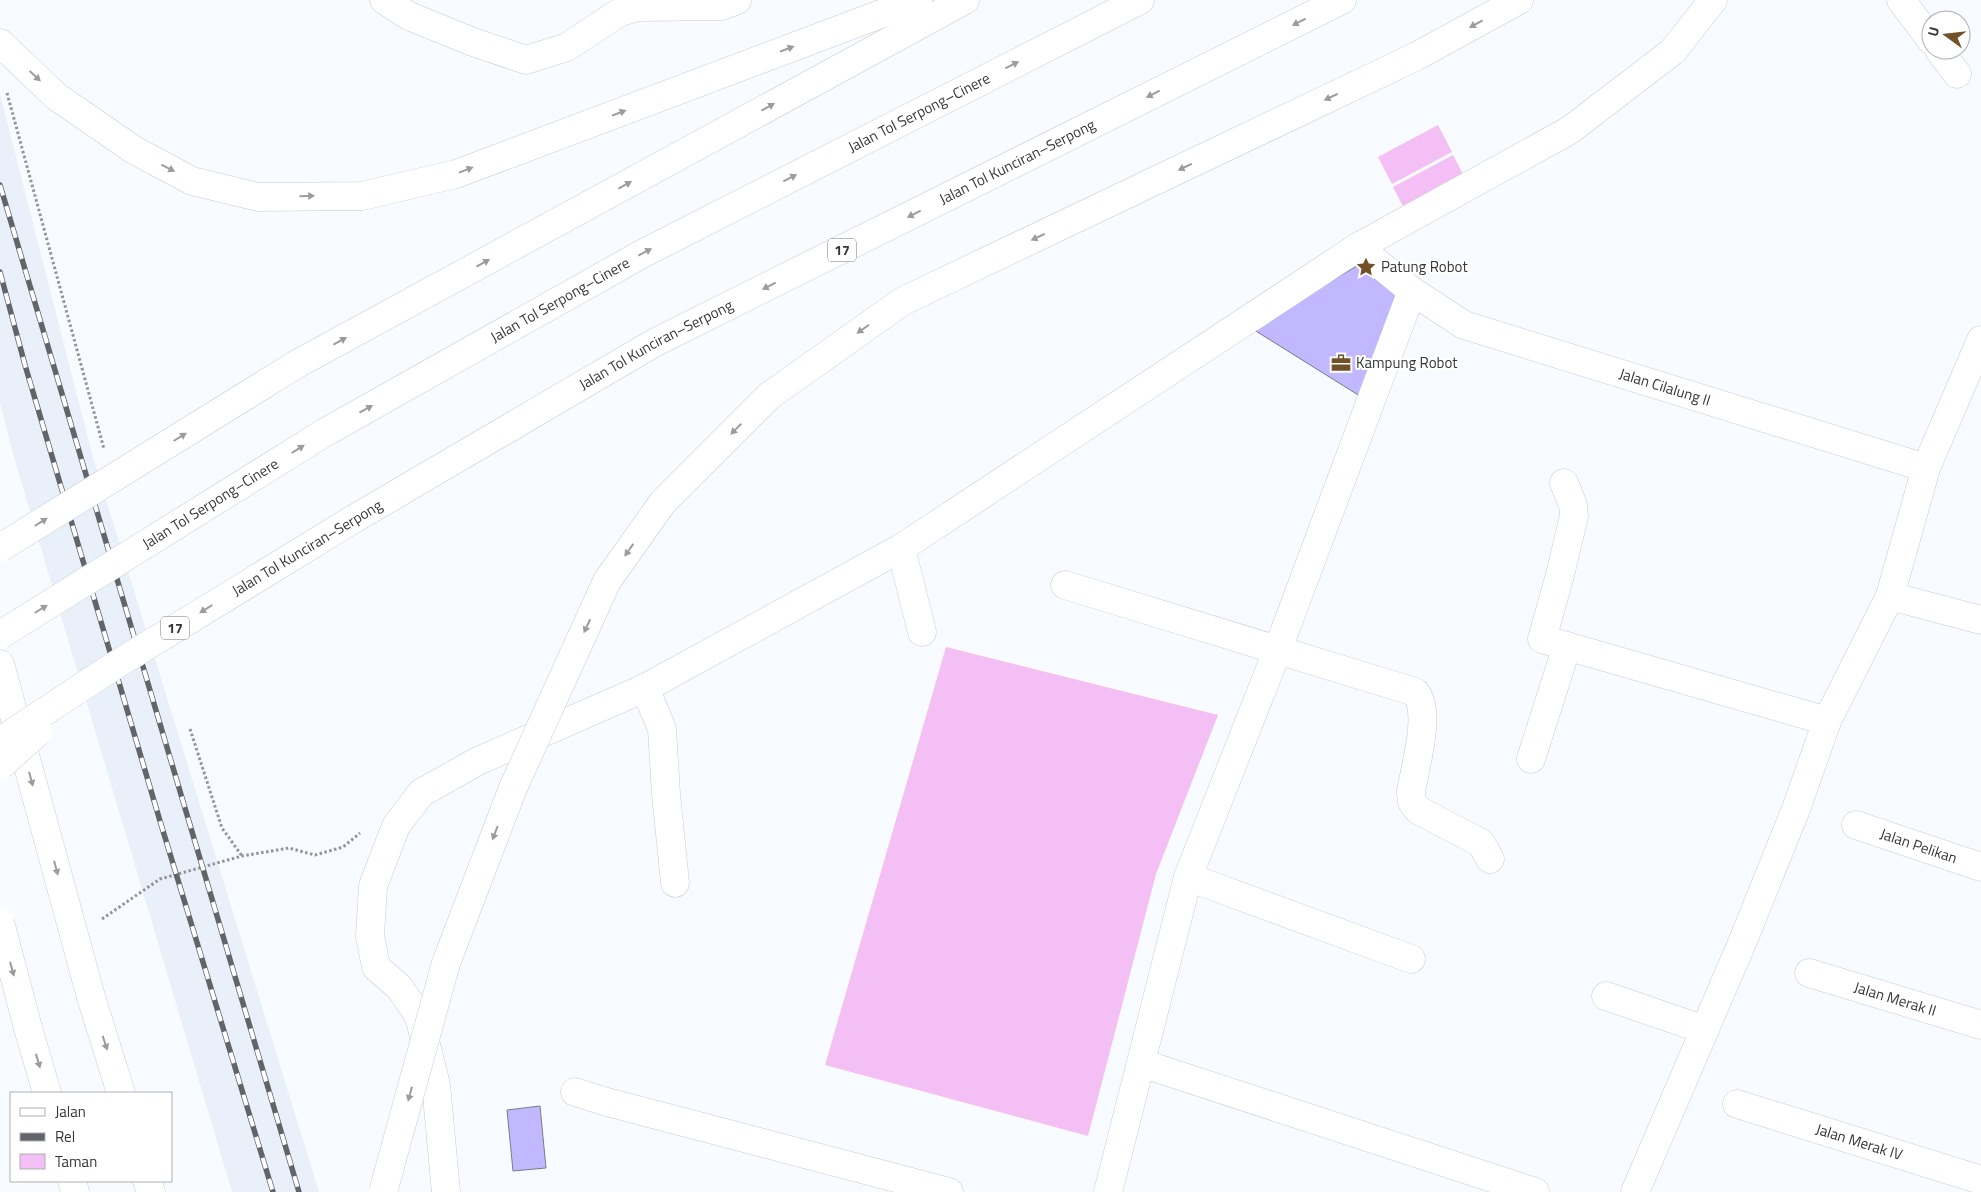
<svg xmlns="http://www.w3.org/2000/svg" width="1981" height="1192" viewBox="0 0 1981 1192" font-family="'Titillium Web',sans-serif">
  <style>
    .built { fill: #e9f0fa }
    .green { fill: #f4bff5 }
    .building { fill: #c2b8ff; stroke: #7b7a84 }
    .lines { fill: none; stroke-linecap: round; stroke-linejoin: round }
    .minor-casing { stroke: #c5ccd6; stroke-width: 29 }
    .motorway-casing { stroke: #c5ccd6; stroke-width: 29 }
    .path { stroke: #929598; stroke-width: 3; stroke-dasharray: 2.5 2.5; stroke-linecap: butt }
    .minor { stroke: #fff; stroke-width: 28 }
    .motorway { stroke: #fff; stroke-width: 28 }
    .rail-casing { stroke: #616468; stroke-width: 5.5 }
    .rail { stroke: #fff; stroke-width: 4; stroke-dasharray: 11; stroke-linecap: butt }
    .motorway-bridge-casing { stroke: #c5ccd6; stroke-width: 29; stroke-linecap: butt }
    .motorway-bridge { stroke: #fff; stroke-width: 28 }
    .oneway { fill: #9a9c9d }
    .labels { text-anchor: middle; stroke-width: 4; stroke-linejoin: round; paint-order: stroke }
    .shield { fill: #fff; stroke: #727476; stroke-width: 1 }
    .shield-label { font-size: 14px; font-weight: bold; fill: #35383b }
    .street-label { font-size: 15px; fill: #35383b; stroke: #fff }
    .poi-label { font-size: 15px; fill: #35383b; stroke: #fff; text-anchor: start }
  </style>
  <rect width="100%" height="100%" fill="#f8fbff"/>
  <path class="built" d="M0,94L92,454L319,1192H232L15,461L0,403Z"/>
  <g class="green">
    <path d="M1438,125L1452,152L1392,184L1378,157Z"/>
    <path d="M1453,155L1467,182L1407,214L1393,187Z"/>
    <path d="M946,647L1218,715L1156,874L1088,1136L825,1065Z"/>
  </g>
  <g class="building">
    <path d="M1357,266L1399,297L1363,398L1251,328Z"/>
    <path d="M540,1106L546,1168L513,1171L507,1110Z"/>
  </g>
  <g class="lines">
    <defs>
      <g id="minor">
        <path d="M384,0L409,16L473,42L526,60L567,47L620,12L638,7L722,6L737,0"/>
        <path d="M1901,0L1931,40"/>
        <path d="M1939,50L1957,74"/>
        <path id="s1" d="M1358,247L1412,291L1464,325L1926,468"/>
        <path d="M1564,483L1573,505L1574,516L1560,575L1542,639L1827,721"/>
        <path d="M901,548L922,632"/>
        <path d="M1065,585L1415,692C1432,712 1415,766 1411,792L1412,802L1418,810L1481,843L1490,859"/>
        <path d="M1890,596L1981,620"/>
        <path d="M645,688L662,729L666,794L675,883"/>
        <path d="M1531,759L1567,646"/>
        <path id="s2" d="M1856,825L1981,867"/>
        <path d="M1188,877L1411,959"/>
        <path id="s3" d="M1809,973L1981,1025"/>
        <path d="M1606,996L1705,1030"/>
        <path d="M1141,1063L1535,1192"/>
        <path d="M575,1092L607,1102L949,1192"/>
        <path id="s4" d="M1737,1104L1981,1180"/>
        <path d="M446,1192L436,1085L419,1016L399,987L376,967L370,936L373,886L396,826L421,793L478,761L645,688L901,548L1358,247L1570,130L1673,51L1713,0"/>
        <path d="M1108,1192L1188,877L1278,649L1412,291"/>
        <path d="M1635,1192L1742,943L1796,809L1827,721L1890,596L1926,468L1981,340"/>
      </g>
      <g id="motorway">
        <path d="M0,43L57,97L134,150L192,181L258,197L362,196L456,174L918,0"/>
        <path d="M297,364L965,0"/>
        <path id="s5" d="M324,433L640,255L1140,0"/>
        <path id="s6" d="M352,520L654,343L1342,0"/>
        <path d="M607,581L663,502L769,396L903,301L1417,56L1519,0"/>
        <path d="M0,664L43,821"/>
        <path d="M446,963L513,788"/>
        <path d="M91,997L121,1093"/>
        <path d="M28,1028L47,1093"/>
        <path d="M72,1181L75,1192"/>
        <path d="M147,1181L151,1192"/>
      </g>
    </defs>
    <use href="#minor" class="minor-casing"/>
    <use href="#motorway" class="motorway-casing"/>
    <g class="path">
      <path d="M7,93L104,449"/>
      <path d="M190,729L222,828L242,856"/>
      <path d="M102,919L160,879L242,856L289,848L315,855L343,847L360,833"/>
    </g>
    <use href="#minor" class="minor"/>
    <use href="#motorway" class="motorway"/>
    <defs>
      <g id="rail">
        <path d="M0,185L299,1192"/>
        <path d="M0,272L25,365L160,821L273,1192"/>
      </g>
    </defs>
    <use href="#rail" class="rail-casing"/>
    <use href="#rail" class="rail"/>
    <defs>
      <g id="motorway-bridge">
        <path d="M0,548L297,364"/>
        <path id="s7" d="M0,635L324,433"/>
        <path d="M0,741L114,666L352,520"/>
        <path d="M0,766L38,732"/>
        <path d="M513,788L607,581"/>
        <path d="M43,821L91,997"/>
        <path d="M0,922L28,1028"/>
        <path d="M383,1192L446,963"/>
      </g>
    </defs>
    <use href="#motorway-bridge" class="motorway-bridge-casing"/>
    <use href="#motorway-bridge" class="motorway-bridge"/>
  </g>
  <defs><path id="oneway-solid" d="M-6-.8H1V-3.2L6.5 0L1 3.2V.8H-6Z" transform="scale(1.25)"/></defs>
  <g class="oneway">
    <use href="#oneway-solid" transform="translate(1299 22) rotate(153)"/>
    <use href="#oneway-solid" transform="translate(1476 24) rotate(151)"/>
    <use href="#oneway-solid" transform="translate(787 49) rotate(-21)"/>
    <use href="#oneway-solid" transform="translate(1012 65) rotate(-27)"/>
    <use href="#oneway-solid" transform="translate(35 76) rotate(43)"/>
    <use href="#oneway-solid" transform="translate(1153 94) rotate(153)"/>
    <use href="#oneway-solid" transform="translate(1331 97) rotate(155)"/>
    <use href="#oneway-solid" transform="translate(768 107) rotate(-29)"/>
    <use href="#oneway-solid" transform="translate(619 113) rotate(-21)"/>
    <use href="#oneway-solid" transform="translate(1185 167) rotate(155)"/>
    <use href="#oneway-solid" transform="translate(168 168) rotate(27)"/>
    <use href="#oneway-solid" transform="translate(466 170) rotate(-21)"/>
    <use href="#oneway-solid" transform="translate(790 178) rotate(-27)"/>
    <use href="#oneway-solid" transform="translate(625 185) rotate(-29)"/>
    <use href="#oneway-solid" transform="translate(307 196) rotate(-1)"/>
    <use href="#oneway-solid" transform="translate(914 214) rotate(153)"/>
    <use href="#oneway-solid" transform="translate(1038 237) rotate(155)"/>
    <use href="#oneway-solid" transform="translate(645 252) rotate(-28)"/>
    <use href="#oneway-solid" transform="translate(483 263) rotate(-29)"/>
    <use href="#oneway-solid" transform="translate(769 286) rotate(153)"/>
    <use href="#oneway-solid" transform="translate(863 329) rotate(145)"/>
    <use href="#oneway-solid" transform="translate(340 341) rotate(-29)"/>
    <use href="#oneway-solid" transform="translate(366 409) rotate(-29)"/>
    <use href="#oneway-solid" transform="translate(736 429) rotate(135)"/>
    <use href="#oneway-solid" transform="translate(180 437) rotate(-32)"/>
    <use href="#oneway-solid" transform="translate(298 449) rotate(-32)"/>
    <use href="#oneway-solid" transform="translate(41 522) rotate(-32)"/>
    <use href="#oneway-solid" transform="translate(629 550) rotate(125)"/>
    <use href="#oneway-solid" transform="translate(41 609) rotate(-32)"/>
    <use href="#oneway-solid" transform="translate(206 609) rotate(148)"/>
    <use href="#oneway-solid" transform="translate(587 626) rotate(115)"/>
    <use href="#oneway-solid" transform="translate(31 779) rotate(75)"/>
    <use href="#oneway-solid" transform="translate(495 833) rotate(111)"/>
    <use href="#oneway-solid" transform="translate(56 868) rotate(75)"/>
    <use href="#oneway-solid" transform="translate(12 969) rotate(75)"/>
    <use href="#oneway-solid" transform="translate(105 1043) rotate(72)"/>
    <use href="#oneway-solid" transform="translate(38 1061) rotate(74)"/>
    <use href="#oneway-solid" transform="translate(410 1094) rotate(105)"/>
  </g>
  <defs>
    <symbol id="sight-bare" viewBox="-9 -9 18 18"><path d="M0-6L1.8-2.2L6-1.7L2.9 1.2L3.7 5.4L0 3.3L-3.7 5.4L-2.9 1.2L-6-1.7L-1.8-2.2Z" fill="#725028" stroke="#fff" stroke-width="2.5" paint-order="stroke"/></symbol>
    <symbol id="office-bare" viewBox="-9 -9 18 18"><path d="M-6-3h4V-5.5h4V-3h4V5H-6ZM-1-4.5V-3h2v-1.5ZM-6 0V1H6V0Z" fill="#725028" stroke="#fff" stroke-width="2.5" paint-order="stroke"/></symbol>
  </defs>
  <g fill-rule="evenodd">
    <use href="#sight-bare" x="1352" y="253" width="28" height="28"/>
    <use href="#office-bare" x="1327" y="349" width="28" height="28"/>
  </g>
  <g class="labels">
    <g class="shield">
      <rect x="828" y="238.5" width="28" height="23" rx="4"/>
      <rect x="161" y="616.5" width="28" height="23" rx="4"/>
    </g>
    <g class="shield-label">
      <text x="842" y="255">17</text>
      <text x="175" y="633">17</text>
    </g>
    <g class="street-label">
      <text dy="5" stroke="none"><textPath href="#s5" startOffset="676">Jalan Tol Serpong–Cinere</textPath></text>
      <text dy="5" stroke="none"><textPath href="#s6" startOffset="756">Jalan Tol Kunciran–Serpong</textPath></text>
      <text dy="5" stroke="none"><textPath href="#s5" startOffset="271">Jalan Tol Serpong–Cinere</textPath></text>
      <text dy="5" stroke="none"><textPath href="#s6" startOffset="351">Jalan Tol Kunciran–Serpong</textPath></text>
      <text dy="5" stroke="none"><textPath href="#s1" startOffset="342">Jalan Cilalung II</textPath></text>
      <text dy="5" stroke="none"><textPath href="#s7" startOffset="248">Jalan Tol Serpong–Cinere</textPath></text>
      <text transform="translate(307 548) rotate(-31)" y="5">Jalan Tol Kunciran–Serpong</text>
      <text dy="5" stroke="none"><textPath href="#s2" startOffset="66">Jalan Pelikan</textPath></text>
      <text dy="5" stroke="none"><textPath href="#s3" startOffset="90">Jalan Merak II</textPath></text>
      <text dy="5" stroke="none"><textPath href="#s4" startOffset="128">Jalan Merak IV</textPath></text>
    </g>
    <g class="poi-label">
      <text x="1381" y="272">Patung Robot</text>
      <text x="1356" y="368">Kampung Robot</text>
    </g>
  </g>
  <rect x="10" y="1092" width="162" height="90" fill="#ffffff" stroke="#aeafb1"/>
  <rect x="20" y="1108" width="25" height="8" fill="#ffffff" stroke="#aeafb1"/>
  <text x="55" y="1117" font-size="15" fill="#35383b">Jalan</text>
  <rect x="20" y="1133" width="25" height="8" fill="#616468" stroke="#aeafb1"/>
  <text x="55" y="1142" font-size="15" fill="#35383b">Rel</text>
  <rect x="20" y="1154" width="25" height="15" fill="#f4bff5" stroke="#aeafb1"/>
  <text x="55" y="1167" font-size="15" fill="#35383b">Taman</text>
  <g transform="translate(1946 35) rotate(285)"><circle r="24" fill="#ffffff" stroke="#aeafb1"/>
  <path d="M0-4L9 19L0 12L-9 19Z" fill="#725028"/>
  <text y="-8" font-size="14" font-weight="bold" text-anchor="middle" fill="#35383b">U</text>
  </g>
</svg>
